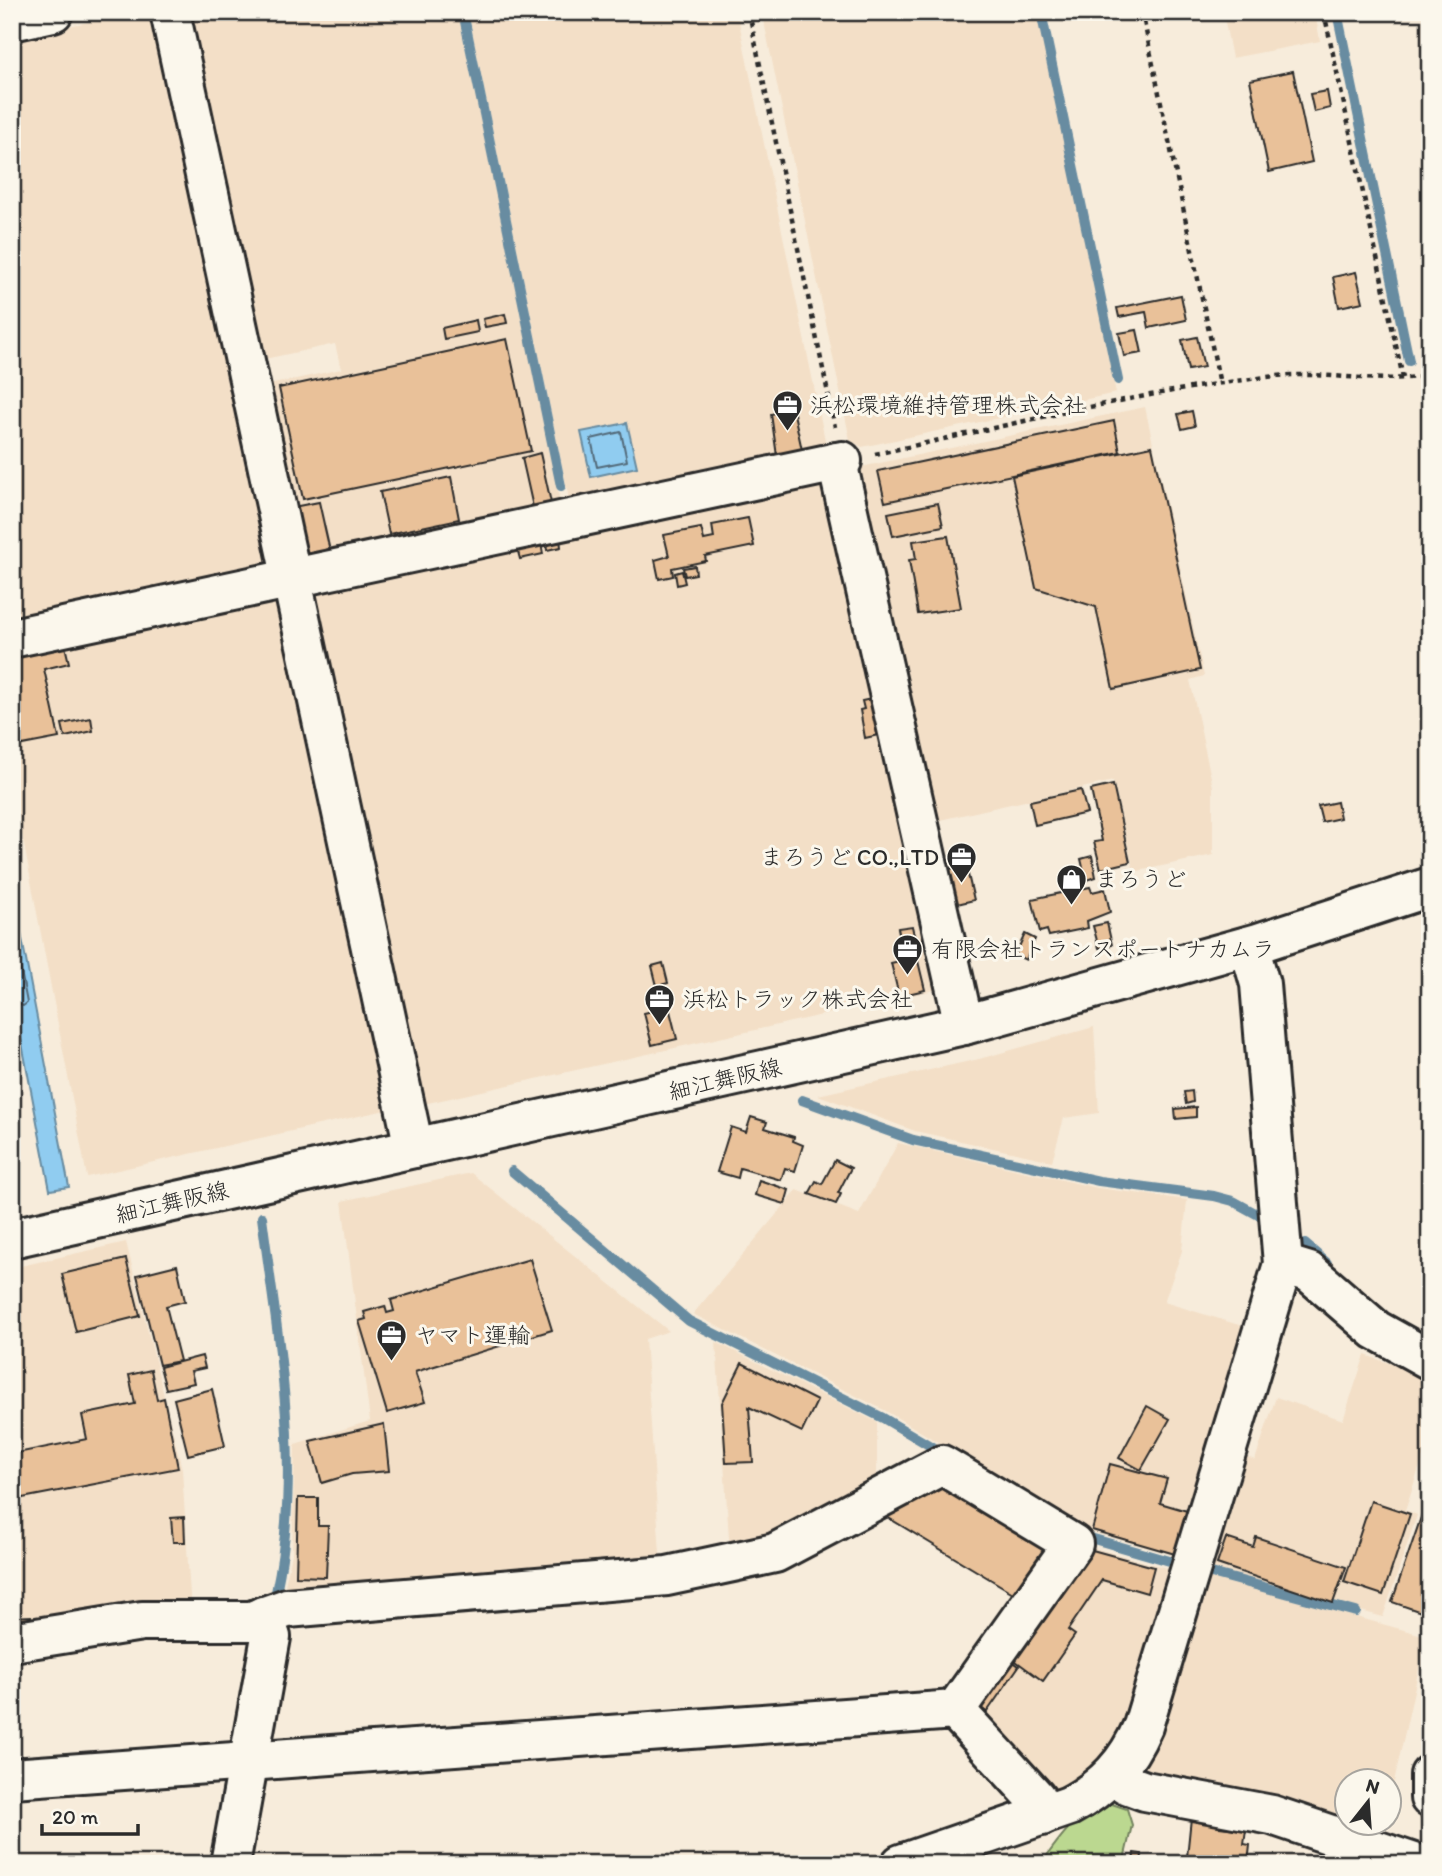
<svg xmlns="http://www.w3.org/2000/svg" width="1442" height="1876" viewBox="0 0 1442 1876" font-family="Itim,'Klee One',sans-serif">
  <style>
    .built { fill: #f3dfc7 }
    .green { fill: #bbd890; stroke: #73825e; stroke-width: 2 }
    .water { fill: #90ccf0; stroke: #688ca1; stroke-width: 2 }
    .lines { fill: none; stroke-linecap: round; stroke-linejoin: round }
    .shore { stroke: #536b7a; stroke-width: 2 }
    .stream { stroke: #688ca1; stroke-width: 10 }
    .building { fill: #e9c199; stroke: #2b2b2b; stroke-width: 2 }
    .minor-casing { stroke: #2b2b2b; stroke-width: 44 }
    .major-casing { stroke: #2b2b2b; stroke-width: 44 }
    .path { stroke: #2b2b2b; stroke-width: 4.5; stroke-dasharray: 5 5; stroke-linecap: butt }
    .minor { stroke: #fbf7ec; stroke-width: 38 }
    .major { stroke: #fbf7ec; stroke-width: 38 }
    .labels { text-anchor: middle; stroke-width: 6; stroke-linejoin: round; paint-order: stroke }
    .poi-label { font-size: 23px; fill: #2b2b2b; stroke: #fbf7ec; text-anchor: start }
    .street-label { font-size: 23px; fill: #2b2b2b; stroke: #fbf7ec }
  </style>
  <rect width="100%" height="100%" fill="#f7ecdb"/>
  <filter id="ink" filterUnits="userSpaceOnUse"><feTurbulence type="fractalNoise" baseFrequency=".0143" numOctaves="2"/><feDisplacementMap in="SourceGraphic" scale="14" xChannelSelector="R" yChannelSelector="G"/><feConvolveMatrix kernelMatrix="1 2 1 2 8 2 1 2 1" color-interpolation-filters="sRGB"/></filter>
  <g filter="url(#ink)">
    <g class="built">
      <path d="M136,12H159L278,564L12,628V38Z"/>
      <path d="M186,12H458L562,511L299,567L260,387L341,369L335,344L255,361Z"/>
      <path d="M468,12H737L826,445L571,509Z"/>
      <path d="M762,12H1037L1116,393L862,447L850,440Z"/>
      <path d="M1223,12H1315L1320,41L1232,58Z"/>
      <path d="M1145,407L1204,676L1190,680L1213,787V855L1134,872L1113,781L931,822L854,478L861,467Z"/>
      <path d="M830,483L943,988L419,1105L307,585Z"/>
      <path d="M279,591L390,1109L87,1177L12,781V648Z"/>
      <path d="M1094,1027L1099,1113L1064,1118L1052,1161L915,1131L818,1095L979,1059Z"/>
      <path d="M898,1143L1098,1188L1187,1200L1182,1251L1164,1302L1252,1329L1182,1557L1085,1530L886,1411L693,1314L797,1190L859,1214Z"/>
      <path d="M471,1173L669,1331L645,1339L661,1567L282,1599L292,1554L295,1444L370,1421L342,1201Z"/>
      <path d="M126,1242L182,1469L191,1611L12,1633V1268Z"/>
      <path d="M716,1342L877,1422V1489L730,1553Z"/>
      <path d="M1365,1355L1430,1377V1436L1405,1510L1417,1515L1383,1617L1204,1568L1239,1454L1255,1460L1276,1397L1343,1420Z"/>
      <path d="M1083,1545L1178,1571L1124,1741L1056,1798L971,1705Z"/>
      <path d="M1202,1575L1426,1636L1392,1791L1390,1782H1348V1822L1169,1781L1135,1767Z"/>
    </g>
    <path class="green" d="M1112,1804L1127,1809L1132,1825L1123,1864H1041C1061,1836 1077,1810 1112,1804Z"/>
    <g class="water">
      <path d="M627,423L637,467L591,477L581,432Z"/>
      <path d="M12,886L69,1187L50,1190L12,991Z"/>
    </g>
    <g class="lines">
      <g class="shore">
        <path d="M621,432L627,461L597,467L591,439Z"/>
        <path d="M12,924L27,1003L23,1006L12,1001"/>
      </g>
      <g class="stream">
        <path d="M463,12L561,486"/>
        <path d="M1041,12L1118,380"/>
        <path d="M1337,12L1409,361"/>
        <path d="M802,1100L913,1140L1099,1181L1214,1196L1233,1201L1264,1218"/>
        <path d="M512,1171L689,1321L883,1418L944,1454"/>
        <path d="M262,1217C278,1341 303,1468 276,1592"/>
        <path d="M1305,1244L1327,1263"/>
        <path d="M1080,1535L1180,1564"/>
        <path d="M1204,1571L1356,1612"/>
      </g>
    </g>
    <g class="building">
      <path d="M1293,71L1312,162L1269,172L1250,80Z"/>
      <path d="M1327,91L1330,108L1314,112L1310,94Z"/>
      <path d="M1356,272L1363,302L1339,307L1333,277Z"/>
      <path d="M1181,295L1186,320L1149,328L1146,312L1119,317L1117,308Z"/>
      <path d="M505,314L507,323L485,327L483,319Z"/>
      <path d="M476,320L478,332L444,339L442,328Z"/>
      <path d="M1137,330L1142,353L1124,356L1119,333Z"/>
      <path d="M1197,337L1204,367L1188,370L1182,340Z"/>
      <path d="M507,339L531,451L303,499L279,388Z"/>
      <path d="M793,409L802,450L777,456L771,414Z"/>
      <path d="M1192,411L1195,426L1182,429L1178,414Z"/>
      <path d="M1114,421L1120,452L885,502L878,471Z"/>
      <path d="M1152,446L1200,670L1113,689L1096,607L1036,588L1012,476Z"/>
      <path d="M540,453L553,512L535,516L522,458Z"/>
      <path d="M451,477L459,519L389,534L380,492Z"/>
      <path d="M319,502L332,560L305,565L293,507Z"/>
      <path d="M938,503L943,526L893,536L888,513Z"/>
      <path d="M748,518L754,546L705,556L706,561L672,568L673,576L659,579L655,560L669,556L664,535L701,528L704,540L714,538L712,525Z"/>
      <path d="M948,536L961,608L918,614L909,560L916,559L913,541Z"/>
      <path d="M560,539L561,547L547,550L546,542Z"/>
      <path d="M541,543L543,554L520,559L517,548Z"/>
      <path d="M695,566L696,574L685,576L683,568Z"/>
      <path d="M682,571L685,583L677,585L675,573Z"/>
      <path d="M65,646L69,663L44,669L59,738L12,747V657Z"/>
      <path d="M876,698L883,734L865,738L860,710L864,709L862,701Z"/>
      <path d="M91,718L93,731L65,737L62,724Z"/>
      <path d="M1113,785L1130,862L1101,869L1094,842L1102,841L1091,790Z"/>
      <path d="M1081,790L1087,813L1035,825L1030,801Z"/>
      <path d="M1337,802L1340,818L1322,822L1318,806Z"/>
      <path d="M1092,856L1096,877L1086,880L1081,859Z"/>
      <path d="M966,866L974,900L957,904L949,869Z"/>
      <path d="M1090,887L1092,892L1105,889L1110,912L1087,921L1088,928L1049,936L1047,930L1040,932L1032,899Z"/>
      <path d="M1107,923L1112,945L1099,948L1093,926Z"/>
      <path d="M912,926L918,954L904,957L898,928Z"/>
      <path d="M1025,934L1035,939L1026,960L1015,955Z"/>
      <path d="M917,957L925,990L899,996L891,963Z"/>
      <path d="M663,963L668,983L657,986L652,966Z"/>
      <path d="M669,1007L677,1039L652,1045L644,1013Z"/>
      <path d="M1192,1091L1193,1102L1186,1104L1184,1092Z"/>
      <path d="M1196,1107V1117L1176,1119L1175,1109Z"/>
      <path d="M751,1117L767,1122L765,1128L794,1137L793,1141L803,1145L795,1171L785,1168L781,1180L740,1168L738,1178L717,1172L731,1127L746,1132Z"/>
      <path d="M835,1160L851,1168L838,1193L841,1194L836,1204L809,1194L816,1181L822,1184Z"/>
      <path d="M759,1180L789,1190L785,1204L755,1195Z"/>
      <path d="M126,1259L140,1316L76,1332L62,1274Z"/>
      <path d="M530,1259L552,1330L415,1372L425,1402L387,1413L359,1321L366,1319L364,1312L385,1306L387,1313L394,1311L391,1300Z"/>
      <path d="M177,1265L185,1301L166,1306L180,1361L159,1365L137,1275Z"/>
      <path d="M202,1356L205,1368L191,1371L194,1383L166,1389L160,1367Z"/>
      <path d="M742,1363L817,1401L802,1432L749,1407L753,1462L726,1463L722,1403Z"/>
      <path d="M151,1370L157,1400L164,1398L178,1468L12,1500V1454L87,1439L82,1415L135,1404L129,1375Z"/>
      <path d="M212,1389L225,1446L188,1455L174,1399Z"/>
      <path d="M1147,1406L1170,1419L1141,1470L1119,1458Z"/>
      <path d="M384,1424L389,1471L352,1474L322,1483L310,1441Z"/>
      <path d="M1110,1464L1167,1479L1160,1503L1187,1511L1175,1554L1092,1530Z"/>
      <path d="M943,1487L1047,1549L1018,1596L887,1517Z"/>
      <path d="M1430,1491V1615L1392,1602Z"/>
      <path d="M298,1498H318V1526H328L326,1577L296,1576Z"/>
      <path d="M1371,1501L1410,1514L1383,1595L1344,1582Z"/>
      <path d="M184,1517L185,1542H173L171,1518Z"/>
      <path d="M1256,1537L1346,1567L1333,1603L1217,1564L1226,1538L1253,1547Z"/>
      <path d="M1085,1548L1154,1567L1147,1593L1102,1580L1068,1630L1075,1635L1043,1681L1009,1656Z"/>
      <path d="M31,1616L32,1626L12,1627V1617Z"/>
      <path d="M1009,1659L1019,1666L987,1712L976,1705Z"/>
      <path d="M1191,1818L1220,1822V1827L1246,1830L1244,1844L1250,1845L1248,1864L1187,1857Z"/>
      <path d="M1134,1853L1142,1854L1141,1864H1133Z"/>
    </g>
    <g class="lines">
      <defs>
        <g id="minor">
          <path d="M170,12L414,1148"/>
          <path d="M12,21L53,12"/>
          <path d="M837,462L964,1025"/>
          <path d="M12,638L842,461"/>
          <path d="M1283,1264L1309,1272L1376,1330L1430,1360"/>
          <path d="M12,1642L142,1621H251L287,1608L667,1576L775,1553L942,1465L1073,1544L955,1710"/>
          <path d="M1114,1774L1126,1784L1145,1791L1272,1815L1417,1864"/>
          <path d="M1430,1775V1798"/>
          <path d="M12,1778L955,1710L1036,1798L1042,1816"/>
          <path d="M230,1864L271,1637L263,1616"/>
          <path d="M901,1864L1069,1806C1105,1787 1127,1763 1143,1726L1283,1264L1260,984L1249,946"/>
        </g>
        <path id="major" d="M12,1238L964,1025L1258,943L1430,887"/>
      </defs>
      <use href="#minor" class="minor-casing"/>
      <use href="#major" class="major-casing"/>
      <g class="path">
        <path d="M749,12L835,427"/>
        <path d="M1142,12L1220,384"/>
        <path d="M1324,12L1403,378"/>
        <path d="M875,454C1008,426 1141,391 1276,376C1328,371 1378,385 1430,375"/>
      </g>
      <use href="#minor" class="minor"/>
      <use href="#major" class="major"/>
    </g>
  </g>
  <defs>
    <symbol id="office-pin" viewBox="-11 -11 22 30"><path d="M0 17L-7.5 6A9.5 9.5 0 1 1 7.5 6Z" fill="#2b2b2b" stroke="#fbf7ec"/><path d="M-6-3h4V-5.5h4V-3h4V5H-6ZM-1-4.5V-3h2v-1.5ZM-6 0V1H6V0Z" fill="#fff"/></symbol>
    <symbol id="shop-pin" viewBox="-11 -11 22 30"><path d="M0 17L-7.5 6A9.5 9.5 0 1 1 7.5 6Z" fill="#2b2b2b" stroke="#fbf7ec"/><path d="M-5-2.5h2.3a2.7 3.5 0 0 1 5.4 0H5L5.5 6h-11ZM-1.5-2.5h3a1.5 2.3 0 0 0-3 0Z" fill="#fff"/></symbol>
  </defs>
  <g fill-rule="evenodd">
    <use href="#office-pin" x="770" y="388" width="35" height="47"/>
    <use href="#office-pin" x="944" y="840" width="35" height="47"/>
    <use href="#shop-pin" x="1054" y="862" width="35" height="47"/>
    <use href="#office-pin" x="890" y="932" width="35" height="47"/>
    <use href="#office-pin" x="642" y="982" width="35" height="47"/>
    <use href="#office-pin" x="374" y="1318" width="35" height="47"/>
  </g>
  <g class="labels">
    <g class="poi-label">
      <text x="810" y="413">浜松環境維持管理株式会社</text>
      <text x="939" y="865" text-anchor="end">まろうど CO.,LTD</text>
      <text x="1095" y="887">まろうど</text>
      <text x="931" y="957">有限会社トランスポートナカムラ</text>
      <text x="683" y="1007">浜松トラック株式会社</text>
      <text x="415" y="1343">ヤマト運輸</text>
    </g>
    <g class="street-label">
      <text transform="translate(725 1079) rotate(-13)" y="8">細江舞阪線</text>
      <text transform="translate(172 1202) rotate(-13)" y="8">細江舞阪線</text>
    </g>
  </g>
  <rect width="1442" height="1876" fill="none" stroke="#fbf7ec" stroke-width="42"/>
  <rect x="21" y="21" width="1400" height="1834" fill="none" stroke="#2b2b2b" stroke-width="2.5" filter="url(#ink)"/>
  <g transform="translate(1368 1802) rotate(17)"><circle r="33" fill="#fbf7ec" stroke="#a8a59f" stroke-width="2"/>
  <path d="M0-5L12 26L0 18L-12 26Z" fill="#2b2b2b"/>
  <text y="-10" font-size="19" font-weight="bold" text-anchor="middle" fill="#2b2b2b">N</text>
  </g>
  <path d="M42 1824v10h96v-10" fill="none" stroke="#2b2b2b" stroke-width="3.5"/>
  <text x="52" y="1824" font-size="21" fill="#2b2b2b" stroke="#fbf7ec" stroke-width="5" paint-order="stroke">20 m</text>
</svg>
